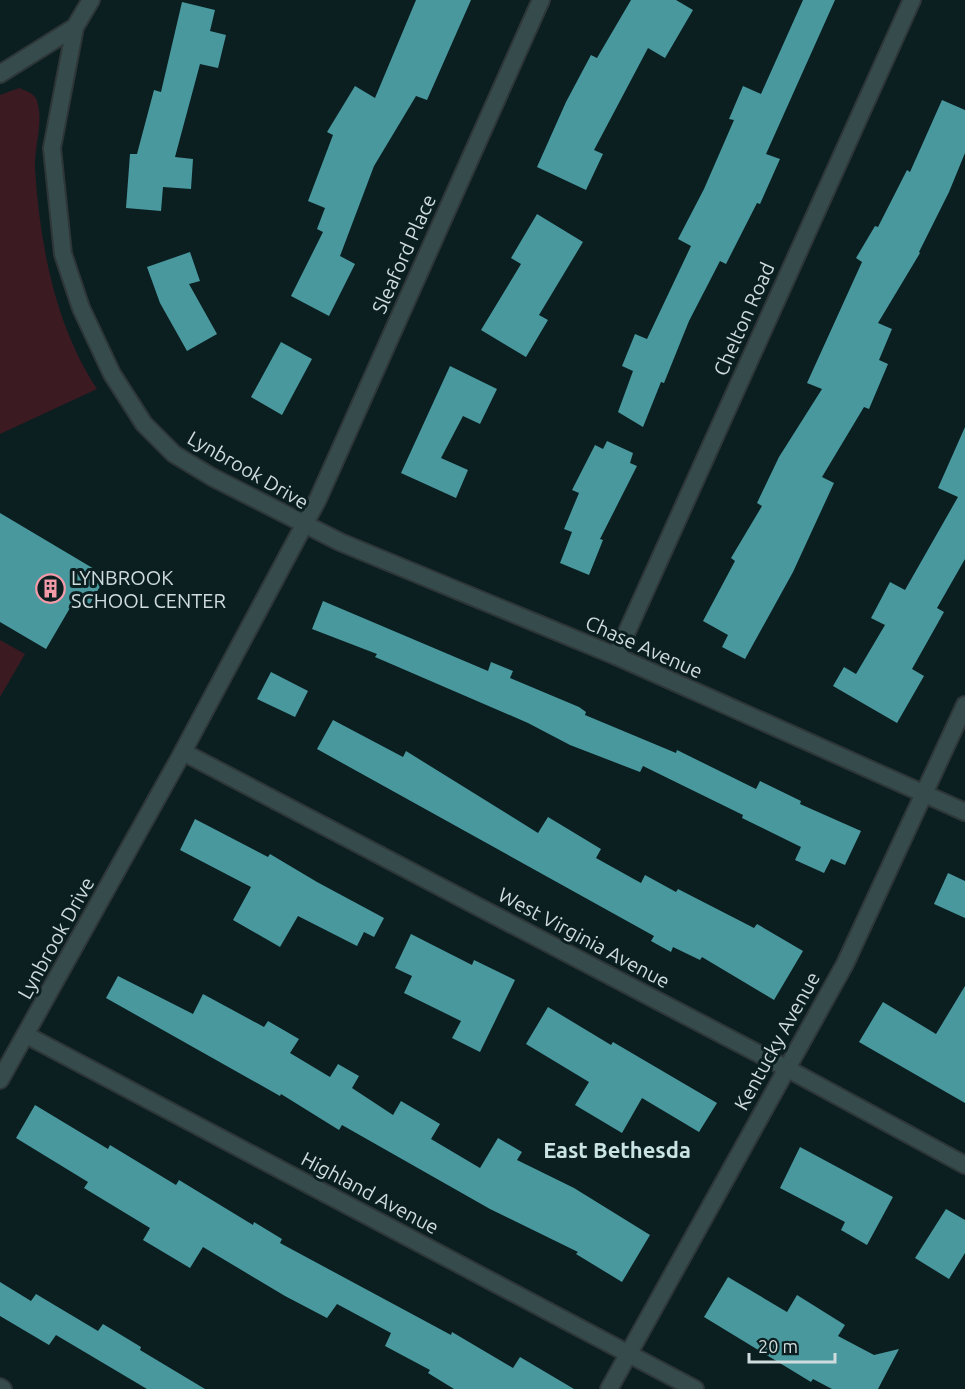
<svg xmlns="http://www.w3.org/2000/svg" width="965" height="1389" viewBox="0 0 965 1389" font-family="Ubuntu,sans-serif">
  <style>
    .green { fill: #3b1a21 }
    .building { fill: #49989e }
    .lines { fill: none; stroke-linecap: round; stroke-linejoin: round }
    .minor-casing { stroke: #2e3638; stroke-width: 20 }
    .minor { stroke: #364b4c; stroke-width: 16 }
    .labels { text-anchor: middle; stroke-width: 6; stroke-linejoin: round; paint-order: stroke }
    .street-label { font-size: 20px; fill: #cfdbdc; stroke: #0b1f21 }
    .poi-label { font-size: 20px; fill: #cfdbdc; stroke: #0b1f21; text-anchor: start }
    .quarter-label { font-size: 22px; font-weight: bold; fill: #cae3e5; stroke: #0b1f21 }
  </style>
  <rect width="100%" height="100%" fill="#0b1f21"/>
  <g class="green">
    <path d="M19,88C26,91 35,93 37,101C44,122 34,147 35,169C40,245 55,325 97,389L0,434V95Z"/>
    <path d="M0,640L25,654L0,697Z"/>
  </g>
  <g class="building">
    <path d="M416,0H471L427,100L416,96L374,166L340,256L355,264L329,316L291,296L323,232L317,229L325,208L308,201L333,135L327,132L355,86L375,98Z"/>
    <path d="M631,0H676L693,10L665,58L648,48L594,150L603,154L586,190L537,167L566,102L591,55L597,58Z"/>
    <path d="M803,0H835L766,154L780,159L760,204L757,203L726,264L720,261L689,321L664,383L661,382L643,427L618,412L633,371L622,366L635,334L647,339L691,246L678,239L704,189L734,120L729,119L743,86L761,94Z"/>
    <path d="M182,2L215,10L210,31L226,35L218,68L200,64L175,157L193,159L191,189L163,187L161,211L126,208L130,154H137L154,90L161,92Z"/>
    <path d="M942,100L965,110V153L949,192L919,252L920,253L878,323L892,329L879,360L888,364L869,409L864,407L822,477L834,483L793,572L745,659L722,647L728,635L703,621L735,561L731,558L762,506L757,503L779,457L822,389L807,383L862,262L856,258L875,226L878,227L907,170L910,172Z"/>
    <path d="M537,214L583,242L539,315L548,320L526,357L481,330L521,264L511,258Z"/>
    <path d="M190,252L200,281L189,284L217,334L187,351L160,303L147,267Z"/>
    <path d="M281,342L312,359L282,415L251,397Z"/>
    <path d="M450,366L497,389L480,424L463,416L441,458L468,470L456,498L401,473Z"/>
    <path d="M965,427V559L937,608L944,612L912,669L924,676L897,723L833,686L844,667L856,674L885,625L871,618L890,582L905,590L958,497L938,488Z"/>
    <path d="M607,441L633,453L630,463L637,466L600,539L603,540L589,575L560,563L572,532L564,529L579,493L572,490L595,445L603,449Z"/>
    <path d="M0,513L106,576L87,609L74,601L46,649L0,622Z"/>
    <path d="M323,601L488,671L491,662L513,671L510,678L579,707L586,712L585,715L676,753L677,750L756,789L760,781L801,801L800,804L861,831L845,865L831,859L824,873L795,860L801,847L742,818L743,815L643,766L640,772L570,745L528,723L375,657L377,654L312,629Z"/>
    <path d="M271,672L308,691L295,717L257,699Z"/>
    <path d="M333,720L403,757L406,751L538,833L548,817L601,849L596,858L641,883L645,875L676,892L678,889L754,928L757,924L803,951L774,1000L702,957L700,960L673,947L671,952L651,941L654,936L317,749Z"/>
    <path d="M195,819L268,857L270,854L317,882L384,918L374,937L364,932L357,946L298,916L280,947L233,920L251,887L180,850Z"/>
    <path d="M948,873L965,881V918L934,904Z"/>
    <path d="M411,934L472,965L474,960L515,980L480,1052L452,1038L461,1021L404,993L412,976L395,968Z"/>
    <path d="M118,976L193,1014L203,994L264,1027L268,1021L299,1039L290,1053L330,1077L338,1064L359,1076L352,1088L393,1115L401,1101L440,1124L431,1139L480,1168L498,1138L522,1152L517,1160L574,1188L650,1235L622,1282L576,1254L578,1252L490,1209L342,1125L339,1130L281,1094L280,1096L106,998Z"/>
    <path d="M965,986V1103L859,1042L883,1002L936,1034Z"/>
    <path d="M548,1007L611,1045L613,1042L717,1103L699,1132L642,1098L622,1133L575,1105L589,1082L526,1044Z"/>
    <path d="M35,1105L108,1149L110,1145L176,1185L179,1180L253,1225L254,1222L282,1239L280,1243L451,1335L452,1332L513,1368L520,1357L574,1389H454L428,1373L430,1370L385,1346L391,1333L337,1304L327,1318L285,1296L203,1247L190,1268L143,1240L150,1228L84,1188L88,1182L16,1138Z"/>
    <path d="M800,1147L893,1197L867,1245L841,1230L845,1222L780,1188Z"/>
    <path d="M946,1209L965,1220V1253L949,1279L915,1258Z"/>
    <path d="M728,1277L787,1312L797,1295L845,1325L838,1336L874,1355L899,1349L878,1389H832L813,1379L811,1382L704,1317Z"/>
    <path d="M0,1282L31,1301L36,1294L98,1331L103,1324L141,1347L140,1350L205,1389H147L56,1335L49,1345L0,1316Z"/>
  </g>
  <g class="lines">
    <defs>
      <g id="minor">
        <path d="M91,0L75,27L52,148L63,254L81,308L112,374L144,424L174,454L212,477L340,542L616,656L965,812"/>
        <path d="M0,74L75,27"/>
        <path d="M616,656L912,0"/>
        <path d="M183,752L786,1068L965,1165"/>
        <path d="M26,1035L695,1389"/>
        <path d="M0,1080L179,759L318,499L541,0"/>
        <path d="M0,1387L3,1389"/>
        <path d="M609,1389L845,964L965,705"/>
      </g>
    </defs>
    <use href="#minor" class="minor-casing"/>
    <use href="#minor" class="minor"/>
  </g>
  <defs>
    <symbol id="building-ring" viewBox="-11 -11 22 22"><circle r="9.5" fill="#0b1f21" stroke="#f39aa9" stroke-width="1.5"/><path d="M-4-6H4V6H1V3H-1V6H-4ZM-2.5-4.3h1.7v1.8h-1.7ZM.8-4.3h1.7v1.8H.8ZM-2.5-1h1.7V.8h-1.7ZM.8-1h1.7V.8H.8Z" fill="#f39aa9"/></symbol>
  </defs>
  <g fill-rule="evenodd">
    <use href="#building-ring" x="34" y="572" width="33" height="33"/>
  </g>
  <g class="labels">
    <g class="street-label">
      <text transform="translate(404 254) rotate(-66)" y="7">Sleaford Place</text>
      <text transform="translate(744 319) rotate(-66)" y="7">Chelton Road</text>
      <text transform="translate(248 470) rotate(30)" y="7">Lynbrook Drive</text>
      <text transform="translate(644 647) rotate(24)" y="7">Chase Avenue</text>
      <text transform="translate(56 938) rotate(-61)" y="7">Lynbrook Drive</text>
      <text transform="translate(584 938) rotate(28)" y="7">West Virginia Avenue</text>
      <text transform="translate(777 1041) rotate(-61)" y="7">Kentucky Avenue</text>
      <text transform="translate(370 1193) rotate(28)" y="7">Highland Avenue</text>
    </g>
    <g class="poi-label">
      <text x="71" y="585">LYNBROOK<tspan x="71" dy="23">SCHOOL CENTER</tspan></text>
    </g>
    <g class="quarter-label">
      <text x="617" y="1158">East Bethesda</text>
    </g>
  </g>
  <path d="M749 1353v9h86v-9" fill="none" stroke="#cfdbdc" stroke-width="3"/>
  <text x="758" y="1353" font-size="18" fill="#cfdbdc" stroke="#0b1f21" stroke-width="4.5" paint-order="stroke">20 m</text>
</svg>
